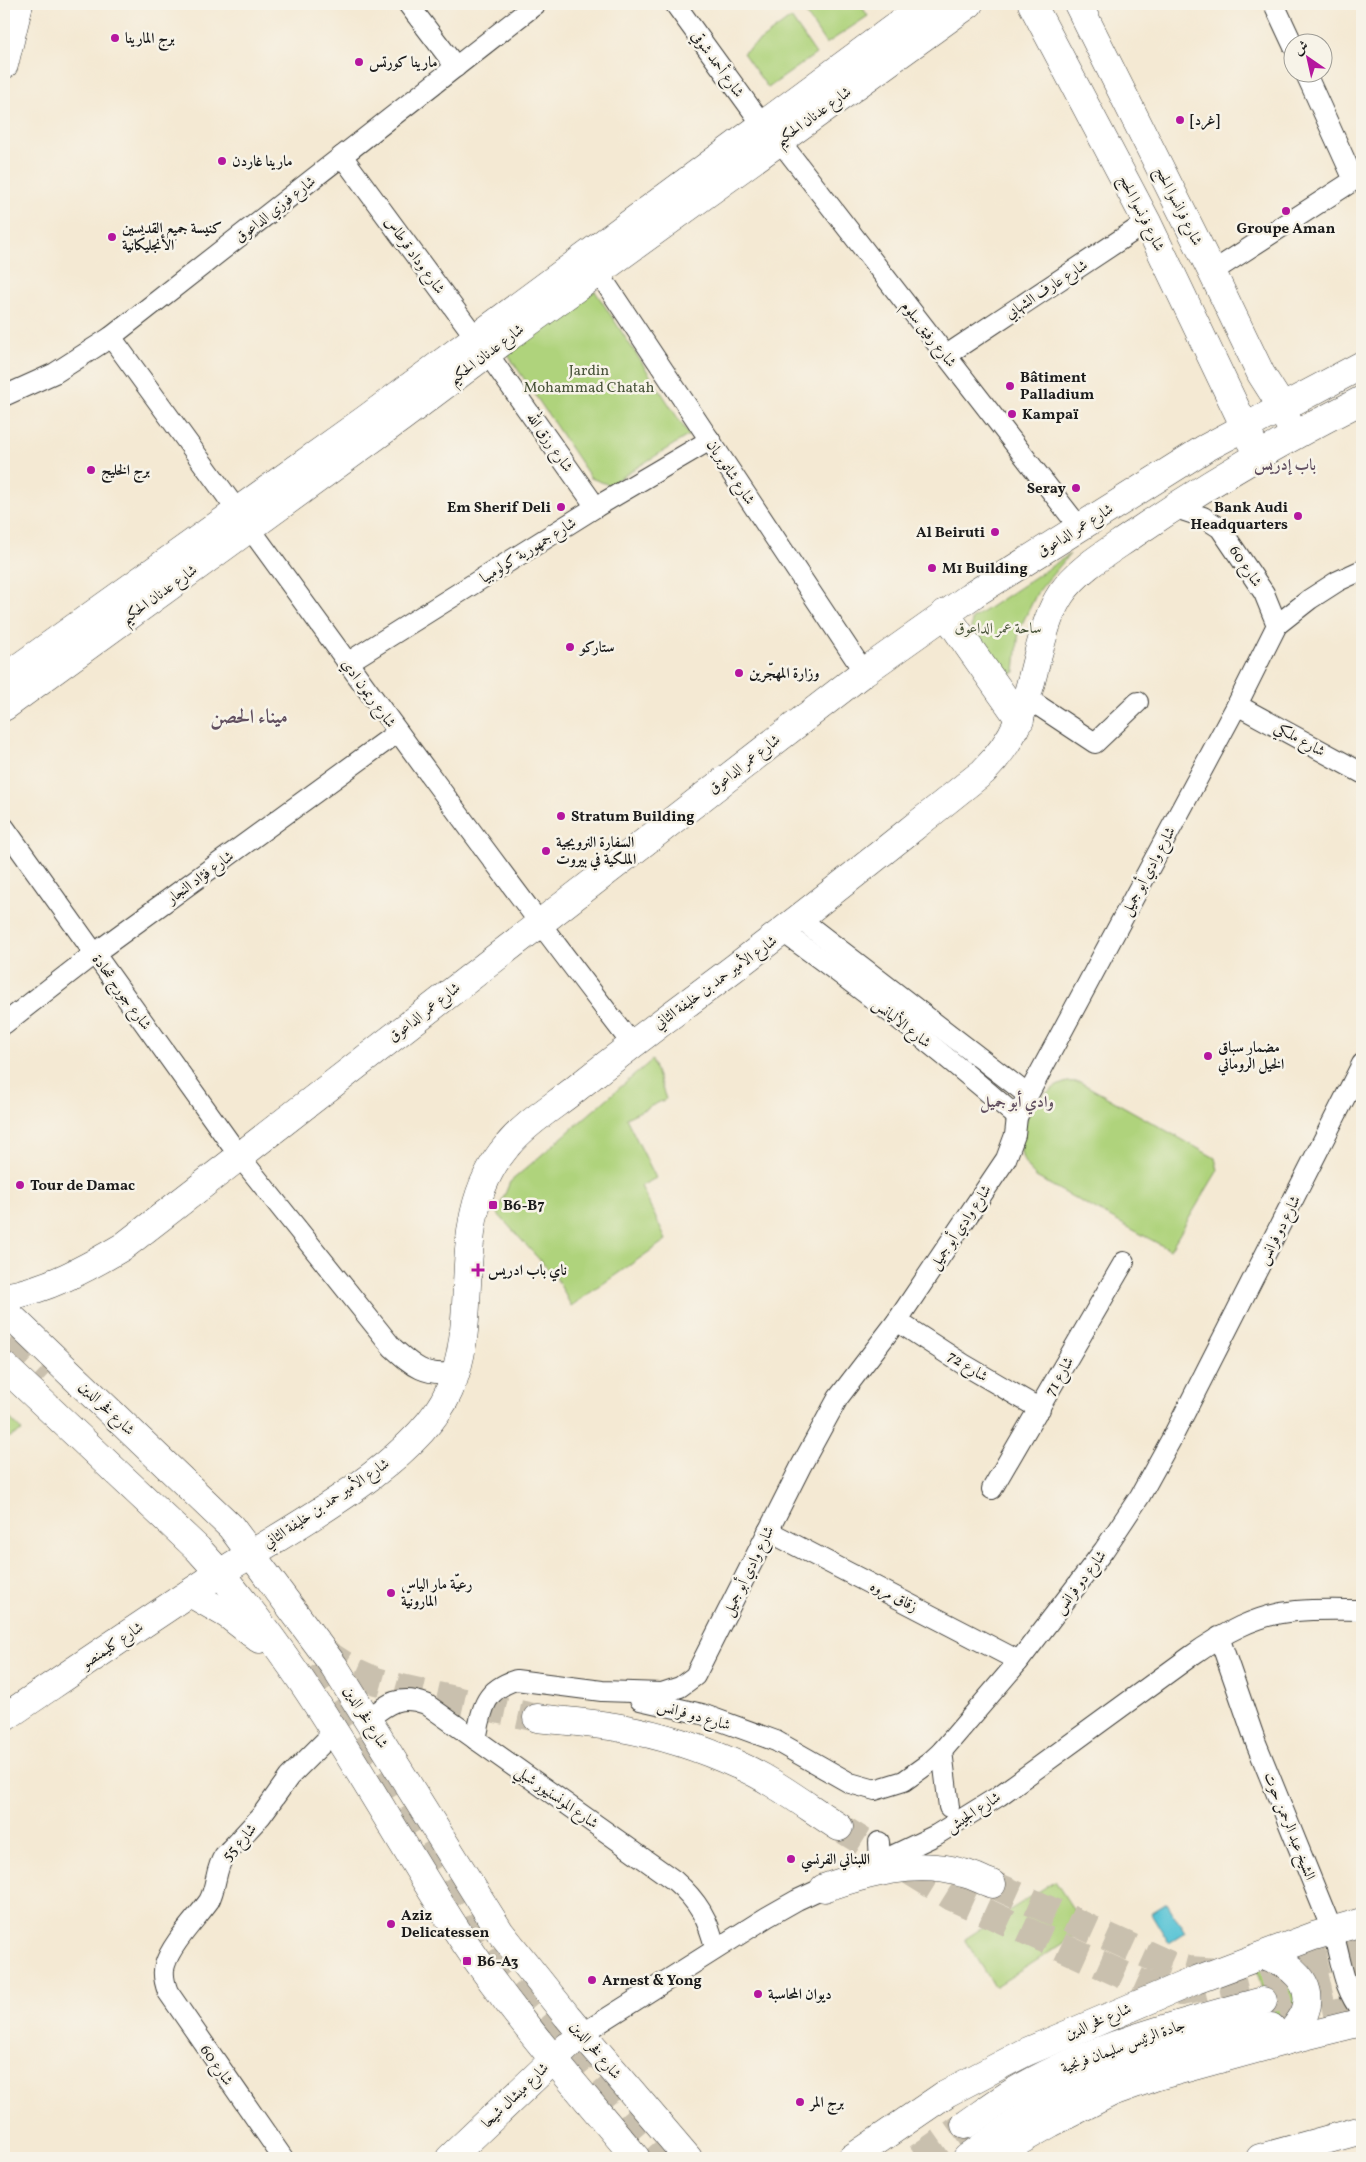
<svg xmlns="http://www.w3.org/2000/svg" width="1366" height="2162" viewBox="0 0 1366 2162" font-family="Vollkorn,Amiri,serif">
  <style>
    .green { fill: #afd37c; stroke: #66784c }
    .water { fill: #5bc5d6; stroke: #3c7079 }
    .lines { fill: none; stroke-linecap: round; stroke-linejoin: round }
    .highway-tunnel { stroke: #c9c0ae; stroke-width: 28; stroke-dasharray: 28 14; stroke-linecap: butt }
    .street-casing { stroke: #3c3b37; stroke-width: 22 }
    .secondary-casing { stroke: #3c3b37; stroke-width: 29 }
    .highway-casing { stroke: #3c3b37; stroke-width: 29 }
    .street { stroke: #fff; stroke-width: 20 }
    .secondary { stroke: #fff; stroke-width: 28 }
    .highway { stroke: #fff; stroke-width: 28 }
    .poi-dot { fill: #b5179e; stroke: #f7f3e8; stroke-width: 2 }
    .labels { text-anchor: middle; stroke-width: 5; stroke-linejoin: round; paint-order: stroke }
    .poi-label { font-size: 15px; font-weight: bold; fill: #1c1c1c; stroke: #f7f3e8; text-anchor: start }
    .street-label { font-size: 15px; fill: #1c1c1c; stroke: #f7f3e8 }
    .park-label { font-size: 15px; fill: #485339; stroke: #f7f3e8 }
    .neighbourhood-label { font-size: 16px; font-weight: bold; fill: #625060; stroke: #f7f3e8 }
    .district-label { font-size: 20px; font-weight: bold; fill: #625060; stroke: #f7f3e8 }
  </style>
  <rect width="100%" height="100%" fill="#f7f3e8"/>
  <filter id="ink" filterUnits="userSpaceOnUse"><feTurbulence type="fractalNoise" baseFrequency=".02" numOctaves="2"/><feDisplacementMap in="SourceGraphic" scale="10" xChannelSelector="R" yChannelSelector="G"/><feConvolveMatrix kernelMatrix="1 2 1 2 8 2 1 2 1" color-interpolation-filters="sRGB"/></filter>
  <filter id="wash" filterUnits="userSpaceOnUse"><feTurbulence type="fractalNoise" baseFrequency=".0096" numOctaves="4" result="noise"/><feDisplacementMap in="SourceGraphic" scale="20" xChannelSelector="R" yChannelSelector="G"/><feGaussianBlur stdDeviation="1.12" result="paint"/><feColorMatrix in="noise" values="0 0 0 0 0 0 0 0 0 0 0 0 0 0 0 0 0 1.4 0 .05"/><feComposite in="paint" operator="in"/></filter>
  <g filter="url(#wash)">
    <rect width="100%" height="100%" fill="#f4e9d3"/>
    <g class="green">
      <path d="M815,4H860L868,16L826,44L804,11Z"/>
      <path d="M791,18L816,54L768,88L743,53Z"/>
      <path d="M595,291L689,435L609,485L591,478L506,352Z"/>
      <path d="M1070,554L1037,593L1019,630L1015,672L1007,676L971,629L972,619Z"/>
      <path d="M652,1060L666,1099L626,1118L656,1178L641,1186L666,1240L571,1306L557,1279L497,1213L510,1182Z"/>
      <path d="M1080,1082L1215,1158L1218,1170L1170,1250L1036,1177C1029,1170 1022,1161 1021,1151C1017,1124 1038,1092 1064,1083C1069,1081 1075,1082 1080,1082Z"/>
      <path d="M4,1412L22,1431L4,1440Z"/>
      <path d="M1055,1881L1086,1929L995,1987L965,1939Z"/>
      <path d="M1362,1931V1990C1345,1975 1342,1945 1362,1931Z"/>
      <path d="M1257,1969H1273L1295,1982L1298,2013L1273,2032Z"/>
    </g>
    <path class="water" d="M1167,1903L1185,1933L1169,1943L1151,1913Z"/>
  </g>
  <g filter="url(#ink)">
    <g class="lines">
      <g class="highway-tunnel">
        <path d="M4,1347L41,1382"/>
        <path d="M321,1650L354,1671L376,1681L401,1688L537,1718"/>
        <path d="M308,1669L371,1758L467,1912L509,1972L667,2158"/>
        <path d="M839,1827L952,1897L1141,1983L1168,1991L1181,1992L1236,1981L1362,1951"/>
        <path d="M992,1884L1170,1965L1189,1970L1222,1972"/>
        <path d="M1263,2001L1362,1979"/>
        <path d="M1282,2024L1362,2007"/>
        <path d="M918,2158L965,2125"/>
      </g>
      <defs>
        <g id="street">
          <path d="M408,4L456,67"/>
          <path d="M675,4L762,124"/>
          <path d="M1274,4L1294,47"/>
          <path d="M1305,72L1354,180"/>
          <path d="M779,140L1079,527"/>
          <path d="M342,156L487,353L596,507"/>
          <path d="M598,272L864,672"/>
          <path d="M1212,272L1362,175"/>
          <path d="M111,337C284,574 453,812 632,1044"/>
          <path d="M945,356L1147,222"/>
          <path d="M4,396L55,373L111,337L536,4"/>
          <path d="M1173,507L1203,517L1220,528L1264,593L1277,625"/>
          <path d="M347,663L596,507L710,440"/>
          <path d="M1027,698L1095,743L1138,702"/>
          <path d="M1237,705L1362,773"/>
          <path d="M4,827L240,1157L392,1347C414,1367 425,1377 456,1372"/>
          <path d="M800,919L1028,1095"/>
          <path d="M783,932C864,990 942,1052 1017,1117"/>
          <path d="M4,1024L95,953L397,733"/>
          <path d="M897,1321L963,1364L1040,1409"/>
          <path d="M992,1489L1124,1262"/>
          <path d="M768,1531L1019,1661"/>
          <path d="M1219,1637L1256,1743L1332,1930C1342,1961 1342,1987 1362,2012"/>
          <path d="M640,1700L702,1714L776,1741L850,1783L875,1790L904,1781L929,1763L942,1751L1019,1661L1104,1550L1140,1496L1172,1438L1362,1064"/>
          <path d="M368,1719C388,1703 400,1694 426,1704L675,1881C697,1900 709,1920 715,1948"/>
          <path d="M476,1740C482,1710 483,1690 516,1680L602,1691L662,1693L680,1687L695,1676L801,1466L838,1398L897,1321L1006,1159L1015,1135L1017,1117L1028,1095L1237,705L1277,625L1310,599L1338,581L1362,570"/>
          <path d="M942,1751L949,1807"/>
          <path d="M879,1842L880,1862"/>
          <path d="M869,1867L936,1835L999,1796L1191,1656C1222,1634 1257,1614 1296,1611C1318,1609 1340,1610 1362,1610"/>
          <path d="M582,2034L767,1917L797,1900L836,1882"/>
          <path d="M283,2158L168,1992C165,1984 162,1974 165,1965C171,1944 196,1919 209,1901C217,1886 215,1869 224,1856L261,1816L289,1777L336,1730"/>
        </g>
        <g id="secondary">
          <path d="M1032,4L1147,222L1252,442"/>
          <path d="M1078,4L1212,272L1261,374L1282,407L1288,422"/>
          <path d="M945,613L1020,720"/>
          <path d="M4,678L366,419L926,4"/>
          <path d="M4,707L401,418L514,333L969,4"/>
          <path d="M4,1297C47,1290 87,1268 124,1246L864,672L974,594L1204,449L1362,365"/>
          <path d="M4,1310L231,1527L334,1666L500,1932L567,2016L688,2158"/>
          <path d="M4,1366L198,1549C301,1659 370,1794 450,1920C504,2005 572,2081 636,2158"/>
          <path d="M190,1593L228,1615L259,1639"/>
          <path d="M4,1718C75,1670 145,1622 217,1575C284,1532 417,1464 449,1391C484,1313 445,1218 507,1146C525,1124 551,1108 573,1091C617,1056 663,1021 709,987C802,918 892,844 983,772C1020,735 1026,703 1038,654C1044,633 1049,612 1061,594C1079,568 1108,552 1134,534C1207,484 1283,440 1362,400"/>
          <path d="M1265,1956C1289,1963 1316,1983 1305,2012C1301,2022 1291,2032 1285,2041"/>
          <path d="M450,2158L568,2046"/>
          <path d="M852,2158L947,2093L1026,2052L1196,1980L1314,1936L1362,1922"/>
          <path d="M990,2158L1051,2123L1112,2092L1154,2077L1285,2041L1362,2022"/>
          <path d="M1260,2158L1362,2130"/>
        </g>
        <g id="highway">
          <path d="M4,65L19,4"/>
          <path d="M537,1718C565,1721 593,1723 621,1728C661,1735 701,1748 738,1765C773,1780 806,1806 839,1827"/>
          <path d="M824,1888C867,1873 917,1859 963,1873C973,1875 983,1881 992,1884"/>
          <path d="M965,2125C984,2112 1002,2098 1022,2087C1097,2045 1182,2023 1263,2001"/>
          <path d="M967,2158C991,2140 1016,2122 1042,2106C1108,2068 1196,2043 1271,2027"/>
        </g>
      </defs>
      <use href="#street" class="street-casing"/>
      <use href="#secondary" class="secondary-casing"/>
      <use href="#highway" class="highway-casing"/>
      <use href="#street" class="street"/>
      <use href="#secondary" class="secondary"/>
      <use href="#highway" class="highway"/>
    </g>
  </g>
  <g class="poi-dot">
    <circle cx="115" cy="38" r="5"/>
    <circle cx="359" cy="62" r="5"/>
    <circle cx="1180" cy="120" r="5"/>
    <circle cx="222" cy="161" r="5"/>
    <circle cx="1286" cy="211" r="5"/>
    <circle cx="112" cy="237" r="5"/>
    <circle cx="1010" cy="386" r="5"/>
    <circle cx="1012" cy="414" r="5"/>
    <circle cx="91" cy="470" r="5"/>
    <circle cx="1076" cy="488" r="5"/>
    <circle cx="561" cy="507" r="5"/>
    <circle cx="1298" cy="516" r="5"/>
    <circle cx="995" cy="532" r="5"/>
    <circle cx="932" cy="568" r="5"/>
    <circle cx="570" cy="647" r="5"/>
    <circle cx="739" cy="673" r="5"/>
    <circle cx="561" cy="816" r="5"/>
    <circle cx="546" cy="851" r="5"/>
    <circle cx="1208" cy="1056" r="5"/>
    <circle cx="20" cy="1185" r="5"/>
    <rect x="488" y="1200" width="10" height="10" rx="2.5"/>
    <path d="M475.5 1262.5h5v5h5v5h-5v5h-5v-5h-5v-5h5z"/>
    <circle cx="391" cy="1593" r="5"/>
    <circle cx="791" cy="1859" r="5"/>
    <circle cx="391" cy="1924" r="5"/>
    <rect x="462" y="1956" width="10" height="10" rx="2.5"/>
    <circle cx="592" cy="1980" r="5"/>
    <circle cx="758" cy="1994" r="5"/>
    <circle cx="800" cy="2102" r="5"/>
  </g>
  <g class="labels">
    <g class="poi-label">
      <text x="125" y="43">برج المارينا</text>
      <text x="369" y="67">مارينا كورتس</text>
      <text x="1190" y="125">[غرد]</text>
      <text x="232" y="166">مارينا غاردن</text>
      <text x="122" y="233">كنيسة جميع القديسين<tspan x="122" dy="17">الأنجليكانية</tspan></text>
      <text x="1286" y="233" text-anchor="middle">Groupe Aman</text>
      <text x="1020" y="382">Bâtiment<tspan x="1020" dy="17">Palladium</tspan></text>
      <text x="1022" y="419">Kampaï</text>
      <text x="101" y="475">برج الخليج</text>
      <text x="1066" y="493" text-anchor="end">Seray</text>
      <text x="551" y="512" text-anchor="end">Em Sherif Deli</text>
      <text x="1288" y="512" text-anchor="end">Bank Audi<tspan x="1288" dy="17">Headquarters</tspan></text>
      <text x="985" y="537" text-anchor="end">Al Beiruti</text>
      <text x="942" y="573">M1 Building</text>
      <text x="580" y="652">ستاركو</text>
      <text x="749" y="678">وزارة المهجّرين</text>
      <text x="571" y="821">Stratum Building</text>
      <text x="556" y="847">السفارة النرويجية<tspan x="556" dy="17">الملكية في بيروت</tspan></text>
      <text x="1218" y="1052">مضمار سباق<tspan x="1218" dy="17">الخيل الروماني</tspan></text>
      <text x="30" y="1190">Tour de Damac</text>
      <text x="503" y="1210">B6-B7</text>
      <text x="488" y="1275">ناي باب ادريس</text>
      <text x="401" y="1589">رعيّة مار الياس<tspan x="401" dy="17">المارونيّة</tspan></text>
      <text x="801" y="1864">اللبناني الفرنسي</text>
      <text x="401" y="1920">Aziz<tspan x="401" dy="17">Delicatessen</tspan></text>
      <text x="477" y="1966">B6-A3</text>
      <text x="602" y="1985">Arnest &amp; Yong</text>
      <text x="768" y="1999">ديوان المحاسبة</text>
      <text x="810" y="2107">برج المر</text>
    </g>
    <g class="street-label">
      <text transform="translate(718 64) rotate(54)" y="5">شارع أحمد شوقي</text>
      <text transform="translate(813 116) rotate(-36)" y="5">شارع عدنان الحكيم</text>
      <text transform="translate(1179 206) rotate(63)" y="5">شارع فرانسوا الحج</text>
      <text transform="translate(275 209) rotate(-38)" y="5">شارع فوزي الداعوق</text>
      <text transform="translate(1142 213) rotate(63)" y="5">شارع فرنسوا الحج</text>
      <text transform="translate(415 255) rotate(54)" y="5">شارع وداد قرطاس</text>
      <text transform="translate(1046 289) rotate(-33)" y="5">شارع عارف الشهابي</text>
      <text transform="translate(929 334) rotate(52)" y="5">شارع رفيق سلوم</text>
      <text transform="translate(486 354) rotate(-37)" y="5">شارع عدنان الحكيم</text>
      <text transform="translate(550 442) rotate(55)" y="5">شارع رزق الله</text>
      <text transform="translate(731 472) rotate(56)" y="5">شارع شاتوبريان</text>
      <text transform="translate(1075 530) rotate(-32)" y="5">شارع عمر الداعوق</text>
      <text transform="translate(528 550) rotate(-32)" y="5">شارع جمهورية كولومبيا</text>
      <text transform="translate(1246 566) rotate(56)" y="5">شارع 60</text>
      <text transform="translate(159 594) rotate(-36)" y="5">شارع عدنان الحكيم</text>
      <text transform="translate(369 693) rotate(54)" y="5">شارع ريمون ادي</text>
      <text transform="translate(1300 739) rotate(29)" y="5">شارع ملكي</text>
      <text transform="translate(744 764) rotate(-38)" y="5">شارع عمر الداعوق</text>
      <text transform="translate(1148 871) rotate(-62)" y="5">شارع وادي أبو جميل</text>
      <text transform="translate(200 877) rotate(-36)" y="5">شارع فؤاد النجار</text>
      <text transform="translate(715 982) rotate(-36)" y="5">شارع الأمير حمد بن خليفة الثاني</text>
      <text transform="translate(122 992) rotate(54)" y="5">شارع جورج شحادة</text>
      <text transform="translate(424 1012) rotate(-38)" y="5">شارع عمر الداعوق</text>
      <text transform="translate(902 1023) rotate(38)" y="5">شارع الأليانس</text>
      <text transform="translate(960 1227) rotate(-56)" y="5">شارع وادي أبو جميل</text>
      <text transform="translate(1279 1230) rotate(-63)" y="5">شارع دو فرانس</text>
      <text transform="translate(968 1366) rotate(32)" y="5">شارع 72</text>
      <text transform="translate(1059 1376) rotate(-60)" y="5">شارع 71</text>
      <text transform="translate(107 1408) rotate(44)" y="5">شارع فخر الدين</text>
      <text transform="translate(326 1503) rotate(-34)" y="5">شارع الأمير حمد بن خليفة الثاني</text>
      <text transform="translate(748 1571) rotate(-64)" y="5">شارع وادي أبو جميل</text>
      <text transform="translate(1080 1582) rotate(-53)" y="5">شارع دو فرانس</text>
      <text transform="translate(894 1596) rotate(27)" y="5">زقاق مروه</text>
      <text transform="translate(112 1645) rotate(-34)" y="5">شارع كليمنصو</text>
      <text transform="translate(694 1715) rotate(16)" y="5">شارع دو فرانس</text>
      <text transform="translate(366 1717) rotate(58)" y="5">شارع فخر الدين</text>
      <text transform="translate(557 1797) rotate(35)" y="5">شارع المونسنيور شبلي</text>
      <text transform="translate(973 1812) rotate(-33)" y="5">شارع الجيش</text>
      <text transform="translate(1290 1826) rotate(68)" y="5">الشيخ عبد الرحمن حوت</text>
      <text transform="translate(239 1842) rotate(-49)" y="5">شارع 55</text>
      <text transform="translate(1098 2021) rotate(-23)" y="5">شارع فخر الدين</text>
      <text transform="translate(1123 2046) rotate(-20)" y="5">جادة الرئيس سليمان فرنجية</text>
      <text transform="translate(596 2050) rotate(50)" y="5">شارع فخر الدين</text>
      <text transform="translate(217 2065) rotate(55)" y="5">شارع 60</text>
      <text transform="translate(515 2095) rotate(-44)" y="5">شارع ميشال شيحا</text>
    </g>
    <g class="park-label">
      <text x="589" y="375">Jardin<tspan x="589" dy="17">Mohammad Chatah</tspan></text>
      <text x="998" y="633">ساحة عمر الداعوق</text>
    </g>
    <g class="neighbourhood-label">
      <text x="1285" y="470">باب إدريس</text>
      <text x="1017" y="1107">وادي أبو جميل</text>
    </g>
    <g class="district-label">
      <text x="249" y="723">ميناء الحصن</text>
    </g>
  </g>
  <rect width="1366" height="2162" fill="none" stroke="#f7f3e8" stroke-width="20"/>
  <g transform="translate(1308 58) rotate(326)"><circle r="24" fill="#f7f3e8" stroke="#9f9d96"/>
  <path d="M0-4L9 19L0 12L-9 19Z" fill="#b5179e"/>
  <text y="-8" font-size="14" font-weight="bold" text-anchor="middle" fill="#1c1c1c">ش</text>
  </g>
</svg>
